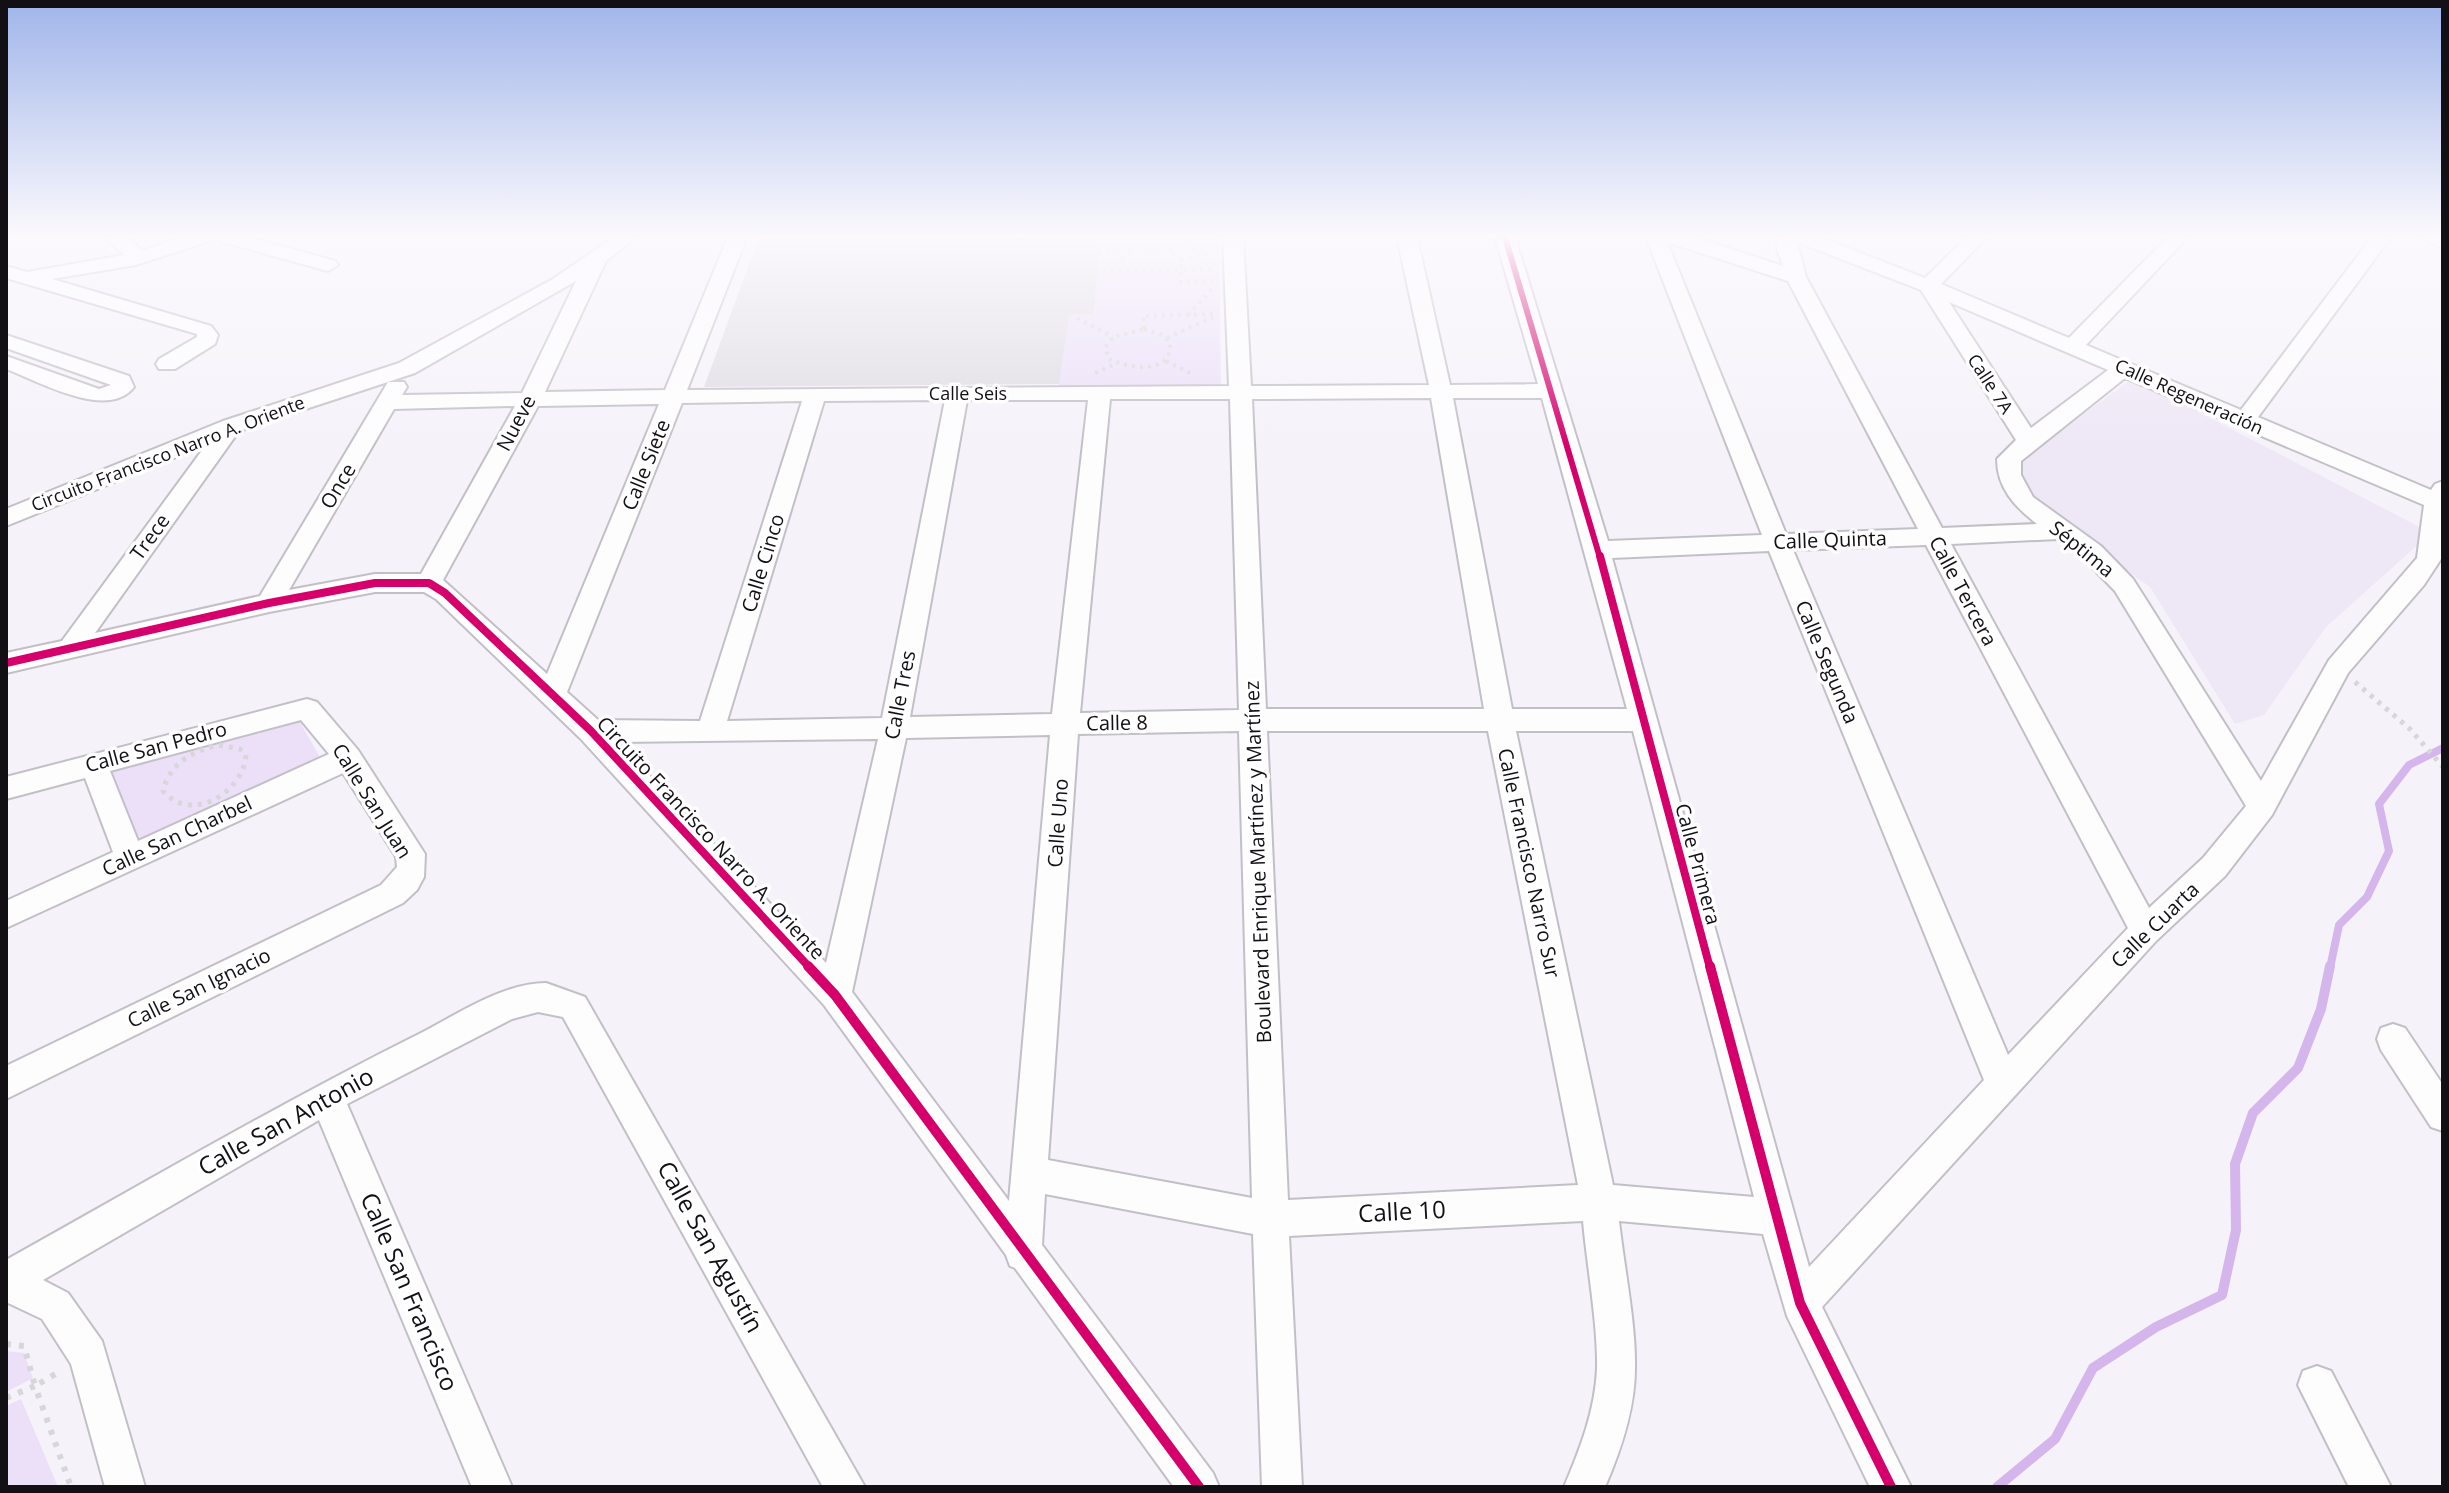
<svg xmlns="http://www.w3.org/2000/svg" width="2449" height="1493" viewBox="0 0 2449 1493" font-family="'Open Sans',sans-serif">
  <style>
    .built { fill: #eee7f6 }
    .green { fill: #ecdff8 }
    .lines { fill: none; stroke-linecap: round; stroke-linejoin: round }
    .stream-far1 { stroke: #d4b6ed; stroke-width: 8 }
    .stream { stroke: #d4b6ed; stroke-width: 10 }
    .building { fill: #dfdbe3 }
    .minor-casing { stroke: #c3bfc7; stroke-width: 4 }
    .path-far2 { stroke: #d7d6d8; stroke-width: 4; stroke-dasharray: 3 5; stroke-linecap: butt }
    .path-far1 { stroke: #d7d6d8; stroke-width: 5; stroke-dasharray: 4 6; stroke-linecap: butt }
    .path { stroke: #d7d6d8; stroke-width: 6; stroke-dasharray: 5 8; stroke-linecap: butt }
    .minor { fill: #fefdfe; fill-rule: evenodd }
    .cycleway-far2-casing { stroke: #fff; stroke-width: 10 }
    .cycleway-far1-casing { stroke: #fff; stroke-width: 13 }
    .cycleway-casing { stroke: #fff; stroke-width: 15 }
    .cycleway-far2 { stroke: #d6006c; stroke-width: 6 }
    .cycleway-far1 { stroke: #d6006c; stroke-width: 8 }
    .cycleway { stroke: #d6006c; stroke-width: 10 }
    .labels { text-anchor: middle; stroke-width: 7; stroke-linejoin: round; paint-order: stroke }
    .far-street-label { font-size: 18px; fill: #120f15; stroke: #fff }
    .street-label { font-size: 20px; fill: #120f15; stroke: #fff }
    .near-street-label { font-size: 24px; fill: #120f15; stroke: #fff }
  </style>
  <rect width="100%" height="100%" fill="#f6f2fa"/>
  <path class="built" d="M2133,378L2431,533L2326,627L2264,715L2235,724L2150,587L2038,508L2012,466Z"/>
  <g class="green">
    <path d="M1100,237H1219L1221,386L1058,389L1069,315L1094,314Z"/>
    <path d="M297,717L321,759L138,841L108,771Z"/>
    <path d="M6,1351L24,1353L33,1378L6,1392Z"/>
    <path d="M21,1399L58,1487H6V1406Z"/>
  </g>
  <g class="lines">
    <path class="stream-far1" d="M2330,968L2339,925L2367,897L2389,851L2379,804L2409,765L2443,748"/>
    <path class="stream" d="M1997,1487L2055,1439L2093,1368L2156,1327L2222,1295L2236,1230L2235,1164L2253,1113L2298,1068L2321,1009L2330,966"/>
  </g>
  <path class="building" d="M759,237H1100L1094,314L1069,315L1059,384L704,387Z"/>
  <g class="lines">
    <defs>
      <g id="minor">
        <path d="M105,237H128L142,251L182,237H212L210,241L136,265L52,279L211,326L218,335L215,344L175,369H159L156,364L159,359L197,337V334L6,278V266L27,272L124,255Z"/>
        <path d="M217,237H249L335,261L338,265L328,271L219,241Z"/>
        <path d="M614,237H636L606,261L545,392L665,390L728,237H747L687,390L1229,386L1223,237H1243L1251,386L1429,385L1397,237H1417L1450,385L1538,384L1495,237H1515L1608,541L1762,535L1646,237H1694L1783,266L1777,249L1778,237H1820L1925,278L1967,237H1987L1941,284L2069,338L2168,237H2188L2086,345L2241,410L2372,237H2391L2258,417L2431,490L2435,484L2443,481L2441,559L2424,585L2348,673L2272,815L2225,876L2156,941L1822,1307L1911,1487H1870L1787,1316L1763,1234L1619,1221C1624,1266 1636,1325 1635,1368C1635,1409 1621,1450 1605,1487H1564C1580,1449 1595,1411 1597,1369C1598,1325 1587,1266 1583,1221L1289,1236L1302,1487H1262L1253,1234L1045,1194L1042,1245L1213,1473L1219,1487H1174L1015,1268L1010,1266L1006,1255L824,1005L581,739L436,599L424,592H375L269,612L6,673V653L62,641L206,445L6,526V509L223,421L399,363L553,279ZM1667,242L1788,281L1918,529L1786,534ZM1797,242L1921,290L2016,440L1997,459C1997,488 2015,507 2037,524L1942,528L1806,277ZM576,281L522,393L402,395L407,387L404,382H388L260,596L95,633L239,431L415,373ZM1949,302L2108,370L2031,428ZM2125,378L2424,505L2417,558L2329,660L2261,781L2133,579L2101,546L2033,497L2021,475V461ZM1431,398L1484,709H1266L1252,399ZM1453,398H1542L1627,709H1512ZM1110,399H1230L1239,710L1080,713ZM945,400L882,718L727,721L824,401ZM967,400H1088L1052,714L910,717ZM802,401L700,721L598,720L567,692L682,403ZM659,404L547,674L443,580L538,406ZM515,406L421,574H375L289,590L394,409ZM2058,539L2083,558L2115,591L2246,806L2203,858L2149,908L1951,544ZM1926,545L2128,928L2008,1055L1793,550ZM1769,551L1984,1080L1809,1267L1612,558ZM1239,731L1252,1198L1048,1160L1078,734ZM1267,731H1488L1578,1185L1288,1200ZM1516,731H1633L1754,1197L1613,1185ZM1050,735L1009,1201L852,992L906,738ZM878,739L826,963L618,742Z"/>
        <path d="M2420,237H2443V249Z"/>
        <path d="M6,335L129,376L134,387C108,421 38,381 6,369V356L99,389L111,385L6,348Z"/>
        <path d="M307,699L317,702L358,750L425,854L424,877L417,890L403,903L6,1099V1066L381,885L397,867L396,857L343,773L6,928V901L113,852L85,778L6,799V777ZM301,720L329,754L138,841L110,771Z"/>
        <path d="M546,983L585,997L865,1487H823L563,1017L538,1012L512,1019L347,1104L512,1487H472L319,1120L43,1280L68,1293L102,1341L145,1487H105L71,1364L42,1319L6,1302V1260C142,1184 277,1105 417,1035C455,1016 502,983 546,983Z"/>
        <path d="M2393,1024L2405,1028L2443,1085V1131L2431,1127L2381,1050L2377,1039L2381,1028Z"/>
        <path d="M2317,1366L2331,1371L2391,1487H2349L2298,1385L2303,1371Z"/>
      </g>
    </defs>
    <use href="#minor" class="minor-casing"/>
    <g class="path-far2">
      <path d="M1100,237L1097,271L1181,270V260L1212,252"/>
      <path d="M1123,246L1124,237"/>
      <path d="M1099,252H1114L1123,258L1134,252L1168,251"/>
      <path d="M1114,252L1123,246L1134,252"/>
      <path d="M1181,259L1168,251L1178,239H1184L1199,252"/>
      <path d="M1211,269L1181,270V282L1213,281"/>
      <path d="M1188,315L1212,289"/>
      <path d="M1077,318L1113,337"/>
      <path d="M1144,329L1162,335L1170,343C1172,376 1128,368 1109,359L1105,348L1113,337Z"/>
      <path d="M1144,329L1143,316L1213,314"/>
      <path d="M1167,338L1213,317"/>
      <path d="M1166,361L1190,373"/>
      <path d="M1095,373L1115,364"/>
    </g>
    <g class="path-far1">
      <path d="M2355,682L2410,729L2443,767"/>
      <path d="M219,745L240,749L246,755C243,793 191,824 163,791C170,763 192,751 219,745Z"/>
    </g>
    <g class="path">
      <path d="M6,1344L24,1346L35,1386L59,1372"/>
      <path d="M6,1398L35,1386L71,1487"/>
    </g>
    <use href="#minor" class="minor"/>
    <defs>
      <path id="cycleway-far2" d="M1505,237L1600,558"/>
      <g id="cycleway-far1">
        <path d="M1600,556L1710,968"/>
        <path d="M6,663L269,603L375,583H429L445,593L591,731L810,968"/>
      </g>
      <g id="cycleway">
        <path d="M808,966L835,995L1199,1487"/>
        <path d="M1710,966L1800,1303L1891,1487"/>
      </g>
    </defs>
    <use href="#cycleway-far2" class="cycleway-far2-casing"/>
    <use href="#cycleway-far1" class="cycleway-far1-casing"/>
    <use href="#cycleway" class="cycleway-casing"/>
    <use href="#cycleway-far2" class="cycleway-far2"/>
    <use href="#cycleway-far1" class="cycleway-far1"/>
    <use href="#cycleway" class="cycleway"/>
  </g>
  <linearGradient id="sky" x2="0" y2="1"><stop stop-color="#a0b5ea"/><stop offset="0.53" stop-color="#fbf9fd"/><stop offset="1" stop-color="#fbf9fd" stop-opacity="0"/></linearGradient>
  <rect width="2449" height="446" fill="url(#sky)"/>
  <g class="labels">
    <g class="far-street-label">
      <text transform="translate(1990 384) rotate(57)" y="6">Calle 7A</text>
      <text x="968" y="400">Calle Seis</text>
      <text transform="translate(2189 397) rotate(24)" y="6">Calle Regeneración</text>
      <text transform="translate(168 454) rotate(-21)" y="6">Circuito Francisco Narro A. Oriente</text>
    </g>
    <g class="street-label">
      <text transform="translate(516 423) rotate(-62)" y="7">Nueve</text>
      <text transform="translate(646 465) rotate(-68)" y="7">Calle Siete</text>
      <text transform="translate(338 486) rotate(-59)" y="7">Once</text>
      <text transform="translate(150 537) rotate(-54)" y="7">Trece</text>
      <text transform="translate(1830 540) rotate(-2)" y="7">Calle Quinta</text>
      <text transform="translate(2082 549) rotate(39)" y="7">Séptima</text>
      <text transform="translate(763 563) rotate(-73)" y="7">Calle Cinco</text>
      <text transform="translate(1963 591) rotate(62)" y="7">Calle Tercera</text>
      <text transform="translate(1827 662) rotate(67)" y="7">Calle Segunda</text>
      <text transform="translate(900 695) rotate(-79)" y="7">Calle Tres</text>
      <text transform="translate(1117 723) rotate(-1)" y="7">Calle 8</text>
      <text transform="translate(156 747) rotate(-15)" y="7">Calle San Pedro</text>
      <text transform="translate(372 801) rotate(58)" y="7">Calle San Juan</text>
      <text transform="translate(1058 823) rotate(-86)" y="7">Calle Uno</text>
      <text transform="translate(177 836) rotate(-25)" y="7">Calle San Charbel</text>
      <text transform="translate(711 838) rotate(47)" y="7">Circuito Francisco Narro A. Oriente</text>
      <text transform="translate(1258 862) rotate(-92)" y="7">Boulevard Enrique Martínez y Martínez</text>
      <text transform="translate(1529 863) rotate(78)" y="7">Calle Francisco Narro Sur</text>
      <text transform="translate(1698 864) rotate(75)" y="7">Calle Primera</text>
      <text transform="translate(2155 925) rotate(-44)" y="7">Calle Cuarta</text>
      <text transform="translate(199 988) rotate(-26)" y="7">Calle San Ignacio</text>
    </g>
    <g class="near-street-label">
      <text transform="translate(286 1122) rotate(-29)" y="8">Calle San Antonio</text>
      <text transform="translate(1402 1212) rotate(-3)" y="8">Calle 10</text>
      <text transform="translate(710 1247) rotate(61)" y="8">Calle San Agustín</text>
      <text transform="translate(409 1292) rotate(67)" y="8">Calle San Francisco</text>
    </g>
  </g>
  <rect width="2449" height="1493" fill="none" stroke="#120f15" stroke-width="16"/>
</svg>
